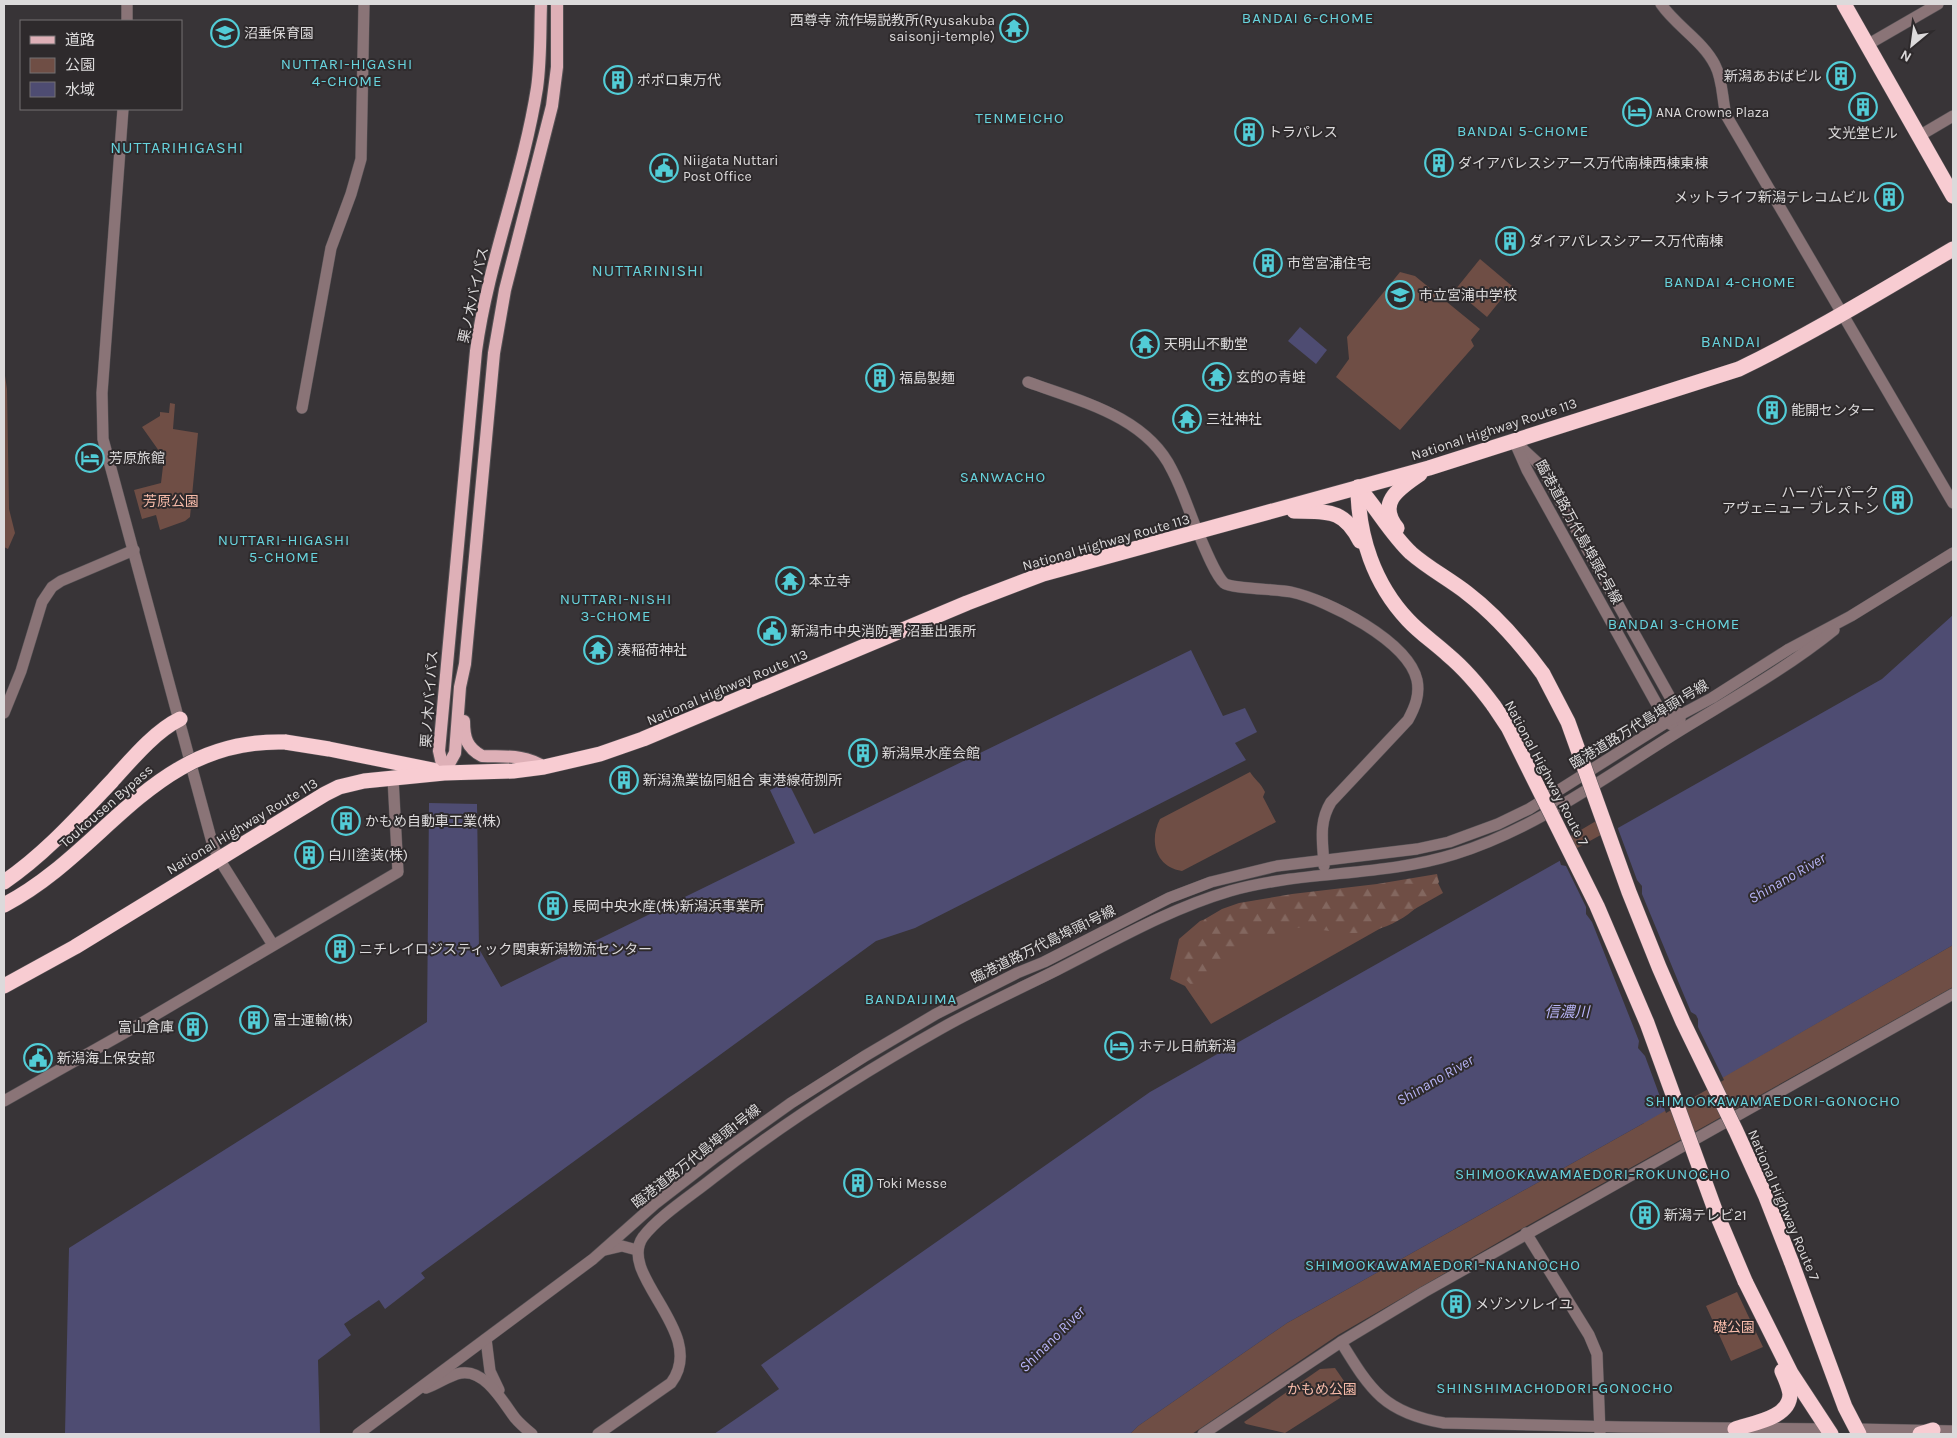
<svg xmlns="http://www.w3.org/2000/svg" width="1957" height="1438" viewBox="0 0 1957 1438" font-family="Karla,'Noto Sans JP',sans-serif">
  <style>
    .green { fill: #6f4e45 }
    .forest { fill: url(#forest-firs) }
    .water { fill: #4e4c72 }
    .pier { fill: #383437 }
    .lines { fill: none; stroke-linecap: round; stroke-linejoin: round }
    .minor-casing { stroke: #565255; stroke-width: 12 }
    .major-casing { stroke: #565255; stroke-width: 14 }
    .highway-casing { stroke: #565255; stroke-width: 16 }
    .minor { stroke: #8a7477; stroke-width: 11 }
    .major { stroke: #deb0b7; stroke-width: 12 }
    .highway { stroke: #f8ccd2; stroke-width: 15 }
    .highway-bridge-casing { stroke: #565255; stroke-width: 16; stroke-linecap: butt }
    .highway-bridge { stroke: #f8ccd2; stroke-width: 15 }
    .labels { text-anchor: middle; stroke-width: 4; stroke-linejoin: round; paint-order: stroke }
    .poi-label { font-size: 14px; fill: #dcdadb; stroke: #2e2a2c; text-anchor: start }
    .street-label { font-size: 14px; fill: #dcdadb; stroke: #2e2a2c }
    .park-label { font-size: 14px; fill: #f7bba9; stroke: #2e2a2c }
    .neighbourhood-label { font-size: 15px; letter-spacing: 1px; fill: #67d3dd; stroke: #2e2a2c }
    .water-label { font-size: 15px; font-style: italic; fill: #b8b5f8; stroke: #2e2a2c }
    .quarter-label { font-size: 16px; letter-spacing: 1px; fill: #67d3dd; stroke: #2e2a2c }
  </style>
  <defs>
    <pattern id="forest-firs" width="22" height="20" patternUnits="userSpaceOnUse" patternTransform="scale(1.25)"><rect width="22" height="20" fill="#6f4e45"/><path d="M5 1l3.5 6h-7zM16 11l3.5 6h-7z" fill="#83675f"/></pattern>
  </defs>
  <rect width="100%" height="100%" fill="#383437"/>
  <g class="green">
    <path d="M1480,259L1512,286L1487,317L1455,290Z"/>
    <path d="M1400,272L1415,276L1480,329L1471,340L1474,346L1400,430L1336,377L1349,359L1347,337Z"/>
    <path d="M4,369L7,389L9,509L15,533L8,549L4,547Z"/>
    <path d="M170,403L175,404L173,429L198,433L190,517L185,521L160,530L156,515L142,519L134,490L161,483L164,458L142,427L160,416V412L169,413Z"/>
    <path d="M1250,772C1255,780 1261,783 1265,792L1263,797L1276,822L1182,871C1155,867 1149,840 1160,819Z"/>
    <path d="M1596,821L1707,1086L1953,945V987L1523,1228L1338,1335L1192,1434H1130L1138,1426L1287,1323L1644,1123L1569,837Z"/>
    <path d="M1434,875L1443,893L1211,1024L1185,986L1170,979L1179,939L1200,921L1254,901L1405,882Z"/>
    <path d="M1737,1292L1763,1347L1731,1361L1706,1306Z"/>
    <path d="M1335,1368L1351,1391L1285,1433L1246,1424L1244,1422L1320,1369Z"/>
  </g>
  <path class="forest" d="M1437,874L1439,882C1419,911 1391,931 1355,933C1331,934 1306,923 1283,930C1279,931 1276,933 1272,935C1267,936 1262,936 1257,937C1247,941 1216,962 1211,970C1206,979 1207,986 1197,992L1179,971L1181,957L1189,940L1205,919L1222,909L1239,903L1292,894L1377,884Z"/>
  <g class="water">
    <path d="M1300,327L1327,350L1316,364L1288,341Z"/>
    <path d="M1953,615V945L1644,1123L1287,1323L1138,1426L1130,1434H714L779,1389L761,1365L1150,1092L1882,679Z"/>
    <path d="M1191,650L1223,716L1245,708L1257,732L1235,743L1246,760L915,928L876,941L421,1273L425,1278L385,1309L379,1300L344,1324L351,1335L318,1360L320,1434H65L69,1248L427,1022L429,803L477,804L479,949L501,987L795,843L770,790L788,782L814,834Z"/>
  </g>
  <path class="pier" d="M1617,826L1637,880L1642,886V894L1678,981L1691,1012L1696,1015L1698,1019V1027L1724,1080L1666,1113L1645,1056L1638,1048L1639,1041L1592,922L1586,914V907L1566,866L1561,865L1559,858Z"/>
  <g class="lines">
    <defs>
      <g id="minor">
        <path d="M1661,4C1676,26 1703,41 1715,65C1723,80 1722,99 1726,115L1953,503"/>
        <path d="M127,21V4"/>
        <path d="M1867,45L1938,4"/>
        <path d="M123,109L102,393L103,439L213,846L219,859L273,945"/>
        <path d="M1919,136L1953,116"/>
        <path d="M1028,382C1079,401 1146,416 1172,470C1181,487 1187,505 1194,523C1200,536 1214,574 1224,583C1231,589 1278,589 1291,592C1328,600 1408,641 1417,680C1420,695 1415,707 1408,720L1331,802C1318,823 1323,843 1324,866"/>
        <path d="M302,408L331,248L351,194L361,159L364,4"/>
        <path d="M1514,441L1540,465L1545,474L1680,715V721"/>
        <path d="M1516,445L1527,470L1655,701L1667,722L1672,725"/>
        <path d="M4,713L21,671L42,602L52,587L61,581L134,550"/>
        <path d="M4,1101L128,1031L398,872L393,778"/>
        <path d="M1526,1233L1589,1335L1597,1354L1600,1433"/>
        <path d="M605,1250L622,1246L637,1250"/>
        <path d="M486,1339L490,1371L499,1390"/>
        <path d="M1341,1342C1371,1391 1385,1413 1444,1423L1622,1427L1827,1429"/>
        <path d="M426,1388C438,1384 449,1375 461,1373C485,1369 503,1402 515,1418C520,1424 526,1429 532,1434"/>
        <path d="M1856,1429L1953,1431"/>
        <path d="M358,1434L593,1259L655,1204L717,1156L791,1103L865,1056L936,1014L1017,973L1044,962L1169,898L1211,882L1277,866L1417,849L1449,842L1498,824L1529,809L1667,722L1712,698L1789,649L1851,616L1953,553"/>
        <path d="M598,1434L671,1383C709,1333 616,1275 643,1237C659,1216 692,1195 713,1178C785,1122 862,1073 942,1028C979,1007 1019,989 1057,970C1114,941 1169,909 1230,891C1304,870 1382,877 1455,854C1538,828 1608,775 1681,730C1733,698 1787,668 1834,630"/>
        <path d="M1203,1434L1341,1342L1424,1292L1953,994"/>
      </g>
      <g id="major">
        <path d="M464,721C464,738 467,748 482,756C506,757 524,754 544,767"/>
        <path d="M444,773L455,753L460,687L465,664L494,353L505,290L552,106L557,67V4"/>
        <path d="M444,773L439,751L476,351C488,262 523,177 537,88C541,60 540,32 541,4"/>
      </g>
      <g id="highway">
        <path d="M1844,4L1953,196"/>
        <path d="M1358,487C1358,536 1374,584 1408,620C1420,633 1435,643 1448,655C1466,670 1480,687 1494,706"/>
        <path d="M1358,487C1377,508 1390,533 1411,553C1428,568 1449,579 1467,593C1497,616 1521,644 1543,674"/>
        <path d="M1294,511C1328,512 1343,508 1360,541"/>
        <path d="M1397,528C1376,502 1400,488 1420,474"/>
        <path d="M285,742L329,749L433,770"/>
        <path d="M4,882C45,854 78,817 112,781C131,760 155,731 180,719"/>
        <path d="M4,986L75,947L325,794L339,787L364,781L444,773L513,771L544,767L600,754L643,739L967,603L1043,574L1429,468L1739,369C1813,333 1883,290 1953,249"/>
        <path d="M1791,1261L1845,1407L1859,1434"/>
        <path d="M1745,1281L1791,1373L1831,1434"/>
        <path d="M1735,1429C1753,1423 1790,1418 1790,1394C1789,1386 1785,1378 1782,1371"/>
        <path d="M1920,1434L1933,1430"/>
      </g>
    </defs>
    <use href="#minor" class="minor-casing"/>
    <use href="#major" class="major-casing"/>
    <use href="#highway" class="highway-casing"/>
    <use href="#minor" class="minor"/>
    <use href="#major" class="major"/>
    <use href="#highway" class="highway"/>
    <defs>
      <g id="highway-bridge">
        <path d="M1543,674L1568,722L1629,892L1659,967L1683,1022L1736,1131L1766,1197L1791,1261"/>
        <path d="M1494,706L1508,727L1597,906L1647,1023L1715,1210L1745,1281"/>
        <path d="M4,905C107,851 153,738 285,742"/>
      </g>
    </defs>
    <use href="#highway-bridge" class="highway-bridge-casing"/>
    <use href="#highway-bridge" class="highway-bridge"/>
  </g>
  <defs>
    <symbol id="temple-ring" viewBox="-11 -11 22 22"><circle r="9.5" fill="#2e2a2c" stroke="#52ccd6" stroke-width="1.5"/><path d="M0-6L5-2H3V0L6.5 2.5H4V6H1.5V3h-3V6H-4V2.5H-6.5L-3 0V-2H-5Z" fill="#52ccd6"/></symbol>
    <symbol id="school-ring" viewBox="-11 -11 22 22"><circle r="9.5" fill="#2e2a2c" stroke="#52ccd6" stroke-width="1.5"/><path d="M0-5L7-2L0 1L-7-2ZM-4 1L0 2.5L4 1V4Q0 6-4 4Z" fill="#52ccd6"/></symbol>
    <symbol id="building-ring" viewBox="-11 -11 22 22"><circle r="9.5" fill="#2e2a2c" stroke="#52ccd6" stroke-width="1.5"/><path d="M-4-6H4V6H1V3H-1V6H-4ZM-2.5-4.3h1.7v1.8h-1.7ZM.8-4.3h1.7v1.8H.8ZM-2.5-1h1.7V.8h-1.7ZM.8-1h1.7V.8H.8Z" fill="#52ccd6"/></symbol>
    <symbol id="hotel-ring" viewBox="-11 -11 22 22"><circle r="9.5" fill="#2e2a2c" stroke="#52ccd6" stroke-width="1.5"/><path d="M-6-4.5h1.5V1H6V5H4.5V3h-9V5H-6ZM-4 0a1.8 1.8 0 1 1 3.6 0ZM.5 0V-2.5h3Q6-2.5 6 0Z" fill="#52ccd6"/></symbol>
    <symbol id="civic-ring" viewBox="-11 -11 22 22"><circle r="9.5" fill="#2e2a2c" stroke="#52ccd6" stroke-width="1.5"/><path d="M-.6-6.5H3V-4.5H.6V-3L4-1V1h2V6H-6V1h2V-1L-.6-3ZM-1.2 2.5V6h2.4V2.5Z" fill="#52ccd6"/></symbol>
  </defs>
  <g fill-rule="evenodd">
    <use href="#temple-ring" x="998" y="12" width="32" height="32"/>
    <use href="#school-ring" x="209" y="17" width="32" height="32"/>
    <use href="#building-ring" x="1825" y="60" width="32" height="32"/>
    <use href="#building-ring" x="602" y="64" width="32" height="32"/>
    <use href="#building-ring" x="1847" y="91" width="32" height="32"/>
    <use href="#hotel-ring" x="1621" y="96" width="32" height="32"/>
    <use href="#building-ring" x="1233" y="116" width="32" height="32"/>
    <use href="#building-ring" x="1423" y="147" width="32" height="32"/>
    <use href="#civic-ring" x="648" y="152" width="32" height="32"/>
    <use href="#building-ring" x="1873" y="181" width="32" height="32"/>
    <use href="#building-ring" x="1494" y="225" width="32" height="32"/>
    <use href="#building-ring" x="1252" y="247" width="32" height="32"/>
    <use href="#school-ring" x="1384" y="279" width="32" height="32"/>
    <use href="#temple-ring" x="1129" y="328" width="32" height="32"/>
    <use href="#temple-ring" x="1201" y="361" width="32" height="32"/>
    <use href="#building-ring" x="864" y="362" width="32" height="32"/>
    <use href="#building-ring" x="1756" y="394" width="32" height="32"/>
    <use href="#temple-ring" x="1171" y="403" width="32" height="32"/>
    <use href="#hotel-ring" x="74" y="442" width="32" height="32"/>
    <use href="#building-ring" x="1882" y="484" width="32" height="32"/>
    <use href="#temple-ring" x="774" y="565" width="32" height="32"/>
    <use href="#civic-ring" x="756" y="615" width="32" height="32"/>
    <use href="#temple-ring" x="582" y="634" width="32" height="32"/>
    <use href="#building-ring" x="847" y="737" width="32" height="32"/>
    <use href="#building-ring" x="608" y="764" width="32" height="32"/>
    <use href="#building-ring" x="330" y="805" width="32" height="32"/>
    <use href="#building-ring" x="293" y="839" width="32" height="32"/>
    <use href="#building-ring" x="537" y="890" width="32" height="32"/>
    <use href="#building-ring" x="324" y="933" width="32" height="32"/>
    <use href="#building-ring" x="238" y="1004" width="32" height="32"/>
    <use href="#building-ring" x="177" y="1011" width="32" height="32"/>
    <use href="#hotel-ring" x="1103" y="1030" width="32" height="32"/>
    <use href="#civic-ring" x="22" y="1042" width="32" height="32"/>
    <use href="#building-ring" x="842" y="1167" width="32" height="32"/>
    <use href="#building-ring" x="1629" y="1199" width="32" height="32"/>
    <use href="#building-ring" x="1440" y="1288" width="32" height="32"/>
  </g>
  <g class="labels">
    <g class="poi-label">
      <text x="995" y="25" text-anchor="end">西尊寺 流作場説教所(Ryusakuba<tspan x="995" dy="16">saisonji-temple)</tspan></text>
      <text x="244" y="38">沼垂保育園</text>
      <text x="1822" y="81" text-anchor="end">新潟あおばビル</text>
      <text x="637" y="85">ポポロ東万代</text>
      <text x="1656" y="117">ANA Crowne Plaza</text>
      <text x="1268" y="137">トラパレス</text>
      <text x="1863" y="138" text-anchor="middle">文光堂ビル</text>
      <text x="683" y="165">Niigata Nuttari<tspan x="683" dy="16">Post Office</tspan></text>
      <text x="1458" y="168">ダイアパレスシアース万代南棟西棟東棟</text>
      <text x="1870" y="202" text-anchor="end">メットライフ新潟テレコムビル</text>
      <text x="1529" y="246">ダイアパレスシアース万代南棟</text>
      <text x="1287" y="268">市営宮浦住宅</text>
      <text x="1419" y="300">市立宮浦中学校</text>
      <text x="1164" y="349">天明山不動堂</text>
      <text x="1236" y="382">玄的の青蛙</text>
      <text x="899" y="383">福島製麺</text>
      <text x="1791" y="415">能開センター</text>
      <text x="1206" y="424">三社神社</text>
      <text x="109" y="463">芳原旅館</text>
      <text x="1879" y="497" text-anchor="end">ハーバーパーク<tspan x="1879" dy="16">アヴェニュー ブレストン</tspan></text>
      <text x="809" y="586">本立寺</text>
      <text x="791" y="636">新潟市中央消防署 沼垂出張所</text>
      <text x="617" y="655">湊稲荷神社</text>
      <text x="882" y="758">新潟県水産会館</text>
      <text x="643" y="785">新潟漁業協同組合 東港線荷捌所</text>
      <text x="365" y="826">かもめ自動車工業(株)</text>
      <text x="328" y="860">白川塗装(株)</text>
      <text x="572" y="911">長岡中央水産(株)新潟浜事業所</text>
      <text x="359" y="954">ニチレイロジスティック関東新潟物流センター</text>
      <text x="273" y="1025">富士運輸(株)</text>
      <text x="174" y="1032" text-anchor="end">富山倉庫</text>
      <text x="1138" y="1051">ホテル日航新潟</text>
      <text x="57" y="1063">新潟海上保安部</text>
      <text x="877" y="1188">Toki Messe</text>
      <text x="1664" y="1220">新潟テレビ21</text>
      <text x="1475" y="1309">メゾンソレイユ</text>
    </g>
    <g class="street-label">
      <text transform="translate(473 295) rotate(-78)" y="5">栗ノ木バイパス</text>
      <text transform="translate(1494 429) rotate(-18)" y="5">National Highway Route 113</text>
      <text transform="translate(1579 532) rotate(61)" y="5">臨港道路万代島埠頭2号線</text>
      <text transform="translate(1106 542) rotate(-16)" y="5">National Highway Route 113</text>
      <text transform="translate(727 687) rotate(-23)" y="5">National Highway Route 113</text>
      <text transform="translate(429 699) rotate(-86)" y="5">栗ノ木バイパス</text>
      <text transform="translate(1639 724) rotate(-31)" y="5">臨港道路万代島埠頭1号線</text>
      <text transform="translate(1547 773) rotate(62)" y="5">National Highway Route 7</text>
      <text transform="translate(106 806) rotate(-41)" y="5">Toukousen Bypass</text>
      <text transform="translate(242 826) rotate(-31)" y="5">National Highway Route 113</text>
      <text transform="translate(1043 944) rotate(-26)" y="5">臨港道路万代島埠頭1号線</text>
      <text transform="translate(696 1156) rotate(-38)" y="5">臨港道路万代島埠頭1号線</text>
      <text transform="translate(1784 1205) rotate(67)" y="5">National Highway Route 7</text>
    </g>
    <g class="park-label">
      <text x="171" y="506">芳原公園</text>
      <text x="1734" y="1332">礎公園</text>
      <text x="1322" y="1394">かもめ公園</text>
    </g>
    <g class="neighbourhood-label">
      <text x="1308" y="23">BANDAI 6-CHOME</text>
      <text x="347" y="69">NUTTARI-HIGASHI<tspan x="347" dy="17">4-CHOME</tspan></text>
      <text x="1020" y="123">TENMEICHO</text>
      <text x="1523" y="136">BANDAI 5-CHOME</text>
      <text x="1730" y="287">BANDAI 4-CHOME</text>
      <text x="1003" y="482">SANWACHO</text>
      <text x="284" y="545">NUTTARI-HIGASHI<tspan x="284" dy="17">5-CHOME</tspan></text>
      <text x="616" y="604">NUTTARI-NISHI<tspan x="616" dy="17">3-CHOME</tspan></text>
      <text x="1674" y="629">BANDAI 3-CHOME</text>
      <text x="911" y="1004">BANDAIJIMA</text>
      <text x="1773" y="1106">SHIMOOKAWAMAEDORI-GONOCHO</text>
      <text x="1593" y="1179">SHIMOOKAWAMAEDORI-ROKUNOCHO</text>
      <text x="1443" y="1270">SHIMOOKAWAMAEDORI-NANANOCHO</text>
      <text x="1555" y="1393">SHINSHIMACHODORI-GONOCHO</text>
    </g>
    <g class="water-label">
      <text transform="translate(1787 878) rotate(-30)" y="5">Shinano River</text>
      <text x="1567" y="1017">信濃川</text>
      <text transform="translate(1435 1080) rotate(-30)" y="5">Shinano River</text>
      <text transform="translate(1052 1339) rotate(-45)" y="5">Shinano River</text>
    </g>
    <g class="quarter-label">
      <text x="177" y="153">NUTTARIHIGASHI</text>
      <text x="648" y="276">NUTTARINISHI</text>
      <text x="1731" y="347">BANDAI</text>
    </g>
  </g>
  <rect width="1957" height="1438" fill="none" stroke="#dcdadb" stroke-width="10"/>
  <rect x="20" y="20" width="162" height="90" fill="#2e2a2c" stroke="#747072"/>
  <rect x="30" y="36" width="25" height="8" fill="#deb0b7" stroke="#747072"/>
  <text x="65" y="45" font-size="15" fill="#dcdadb">道路</text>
  <rect x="30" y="58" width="25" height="15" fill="#6f4e45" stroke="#747072"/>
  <text x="65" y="70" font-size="15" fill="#dcdadb">公園</text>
  <rect x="30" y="82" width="25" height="15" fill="#4e4c72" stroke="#747072"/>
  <text x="65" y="95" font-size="15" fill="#dcdadb">水域</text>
  <g transform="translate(1912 45) rotate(209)" stroke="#2e2a2c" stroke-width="4" paint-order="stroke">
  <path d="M0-4L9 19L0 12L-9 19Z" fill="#dcdadb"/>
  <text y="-8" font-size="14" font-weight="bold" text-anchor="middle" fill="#dcdadb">N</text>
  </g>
</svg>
